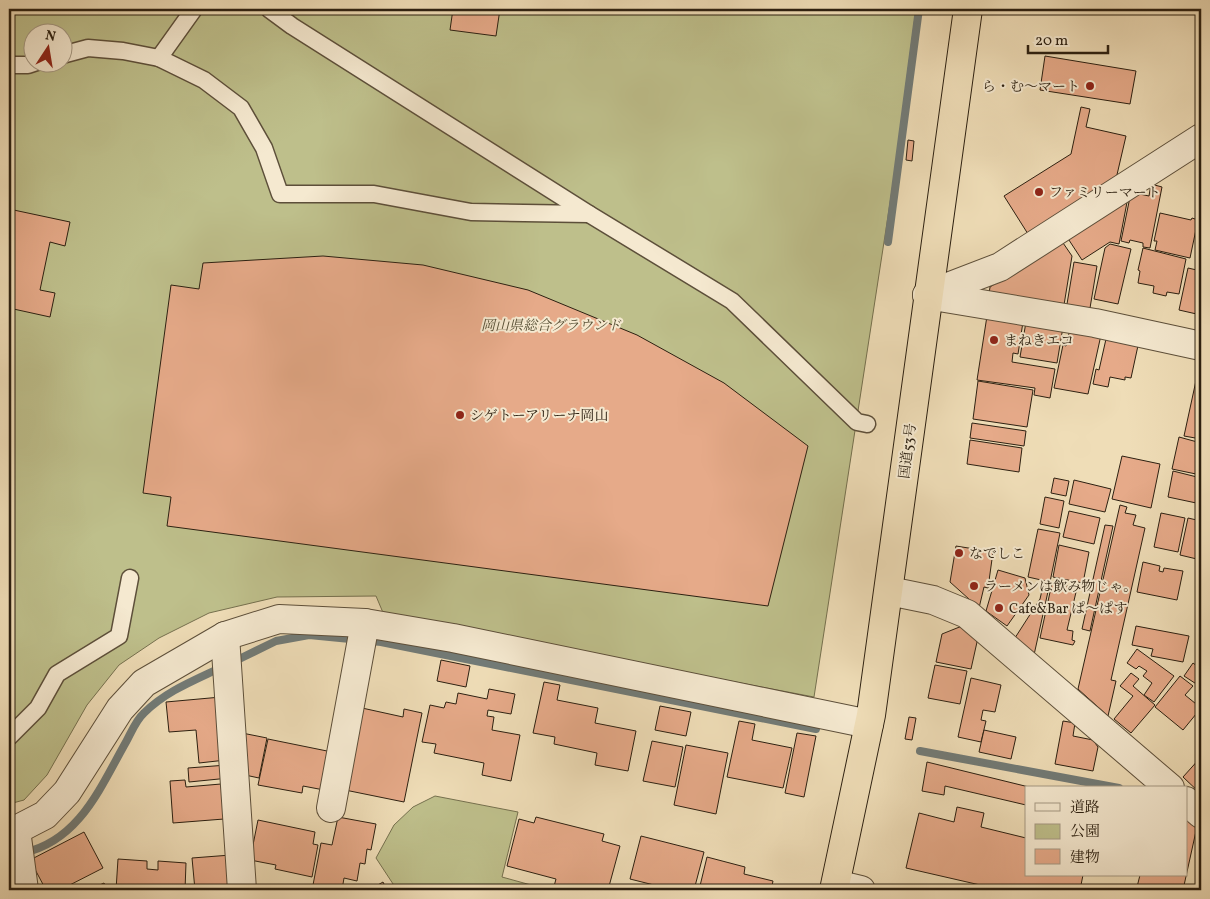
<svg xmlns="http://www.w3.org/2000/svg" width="1210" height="899" viewBox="0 0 1210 899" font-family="Vollkorn,'Noto Serif JP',serif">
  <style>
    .green { fill: #bebf8b; stroke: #75704e; fill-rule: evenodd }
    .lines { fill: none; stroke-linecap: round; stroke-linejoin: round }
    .stream { stroke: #727b77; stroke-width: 8 }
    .building { fill: #e6aa89; stroke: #2c2011 }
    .service-casing { stroke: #5d4f3a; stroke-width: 19 }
    .minor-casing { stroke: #5d4f3a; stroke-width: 30 }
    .trunk-casing { stroke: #2c2011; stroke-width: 30 }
    .service { stroke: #f5e9d0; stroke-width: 16 }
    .minor { stroke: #f5e9d0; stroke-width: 28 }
    .trunk { stroke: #efddb7; stroke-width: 28 }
    .poi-dot { fill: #8f2418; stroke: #f5e9d0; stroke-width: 2 }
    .labels { text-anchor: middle; stroke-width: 4; stroke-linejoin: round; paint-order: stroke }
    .poi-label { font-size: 14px; fill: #2c2011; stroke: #f5e9d0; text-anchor: start }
    .park-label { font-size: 14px; font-style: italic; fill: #585036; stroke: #f5e9d0 }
    .street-label { font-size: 14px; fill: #2c2011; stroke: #f5e9d0 }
  </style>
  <rect width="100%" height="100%" fill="#efddb7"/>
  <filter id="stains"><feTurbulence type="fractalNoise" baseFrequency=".004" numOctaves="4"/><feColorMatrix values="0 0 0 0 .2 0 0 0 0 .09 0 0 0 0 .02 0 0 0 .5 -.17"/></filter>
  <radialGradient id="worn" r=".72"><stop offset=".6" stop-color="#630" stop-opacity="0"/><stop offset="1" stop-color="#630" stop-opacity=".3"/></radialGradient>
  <g class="green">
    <path d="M9,9H916L894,177L814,697L384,615L376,596L277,597L209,613L159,638L119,665L87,705L47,775L24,800L9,804ZM32,32H62V62H32Z"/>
    <path d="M435,796L518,812L502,877L549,890H397L376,858L394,825L413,807Z"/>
  </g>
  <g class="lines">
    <g class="stream">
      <path d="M888,242L919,9"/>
      <path d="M233,662L276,641L309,635L381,642L816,729"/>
      <path d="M920,751L1119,788"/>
      <path d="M23,853C79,841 100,788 126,742C131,733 136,720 144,713C166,691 195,680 222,667"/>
    </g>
  </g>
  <g class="building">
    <path d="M453,9H500L496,36L450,30Z"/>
    <path d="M1045,56L1136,71L1130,104L1040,90Z"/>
    <path d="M1081,107L1090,109L1086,127L1126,136L1116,179L1028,234L1004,196L1071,154Z"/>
    <path d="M908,140L914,141L912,161L906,160Z"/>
    <path d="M1151,184L1162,187L1150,248L1143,247V243L1130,240L1129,243L1121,241L1130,197H1134L1135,193L1149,196Z"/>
    <path d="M1128,197L1119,244L1110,242L1082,260L1067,237Z"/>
    <path d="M9,209L70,222L65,246L50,242L40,290L55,293L50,317L9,308Z"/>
    <path d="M1160,213L1191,220L1192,218L1198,220L1190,258L1155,250L1157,241H1154Z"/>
    <path d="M1061,240L1072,256L1063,311L989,294L990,287Z"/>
    <path d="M1110,244L1131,249L1118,304L1094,299L1105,248Z"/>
    <path d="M1143,248L1186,259L1179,294L1167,292L1166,296L1153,293L1154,286L1138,283L1140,271L1138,270Z"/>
    <path d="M323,256L423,265L528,290L637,335L724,383L808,446L768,606L167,526L171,497L143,493L171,285L199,289L203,263Z"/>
    <path d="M1074,262L1097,266L1089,314L1066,310Z"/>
    <path d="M1188,268L1201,271V315L1179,310Z"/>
    <path d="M987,316L1023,322L1018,354L1013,353L1012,362L1055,369L1050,398L1034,395L1035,388L977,380Z"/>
    <path d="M1026,322L1063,327L1057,363L1020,357Z"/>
    <path d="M1070,329L1101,335L1088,394L1054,388L1063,345L1066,346Z"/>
    <path d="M1106,339L1139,341L1131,378L1125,377V380L1110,377L1108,387L1093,384L1096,369L1099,370Z"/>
    <path d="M1197,376L1201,377V439L1184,436Z"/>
    <path d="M978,381L1033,390L1027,427L973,419Z"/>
    <path d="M972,423L1026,431L1024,446L970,438Z"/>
    <path d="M1179,437L1201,443L1196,474L1172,469Z"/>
    <path d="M970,440L1022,448L1019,472L967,464Z"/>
    <path d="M1122,456L1160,464L1151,508L1112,499Z"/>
    <path d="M1173,471L1201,478V504L1168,497Z"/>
    <path d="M1054,478L1069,481L1066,496L1051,493Z"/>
    <path d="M1074,480L1111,489L1105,512L1069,504Z"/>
    <path d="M1045,497L1064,501L1059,528L1040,524Z"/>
    <path d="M1120,505L1127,507L1125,513L1136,515L1133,525L1145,528L1111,680L1116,681L1108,716L1078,689Z"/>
    <path d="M1069,511L1100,518L1094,544L1063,537Z"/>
    <path d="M1161,513L1185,518L1178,552L1154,547Z"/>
    <path d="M1188,518L1201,521V560L1180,555Z"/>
    <path d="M1105,525L1113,526L1090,631L1082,629Z"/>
    <path d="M1038,529L1060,533L1050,582L1028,577Z"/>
    <path d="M1059,545L1089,552L1083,583L1053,577Z"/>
    <path d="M956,546L993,552L988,588L984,587L979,608L950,582Z"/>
    <path d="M1143,562L1160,566L1159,571L1163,572L1164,568L1183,571L1177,600L1137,592Z"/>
    <path d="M998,570L1025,578L1029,595L1007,626L986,611Z"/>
    <path d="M1052,583L1077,588L1067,630L1073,631L1072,640L1075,641L1073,645L1040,638Z"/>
    <path d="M1043,586L1049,587L1034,655L1013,641L1040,599Z"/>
    <path d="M962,626L977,642L971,669L936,662L942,634Z"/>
    <path d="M1136,626L1189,636L1183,662L1151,656L1153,649L1132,645Z"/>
    <path d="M1137,649L1174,676L1154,702L1144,695L1152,683L1143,676L1147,671L1139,666L1136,669L1127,663Z"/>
    <path d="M441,660L470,666L466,687L437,681Z"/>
    <path d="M1193,663L1201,669V687L1184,676Z"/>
    <path d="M935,665L967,671L960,704L928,698Z"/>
    <path d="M1131,673L1139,679L1133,686L1155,705L1131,733L1114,719L1133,696L1120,686Z"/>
    <path d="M1180,676L1193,686L1185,695L1201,708L1183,730L1155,707Z"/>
    <path d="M971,678L1001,685L995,712L983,710L981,720L986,721L981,742L958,737Z"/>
    <path d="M544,682L560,685L557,700L598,708L595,723L636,731L628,771L595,765L597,753L554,744L555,737L533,733Z"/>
    <path d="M489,689L515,694L511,714L488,710L487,716L494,717L492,730L520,735L511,781L482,775L484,763L434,753L436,744L422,742L430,705L444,708L446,702L456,704L458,693L487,699Z"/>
    <path d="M221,697L226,760L199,763L196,730L169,732L166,702Z"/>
    <path d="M660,706L691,712L686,736L655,730Z"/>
    <path d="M362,708L403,717L404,709L422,713L404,802L345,790Z"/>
    <path d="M909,717L916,718L912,740L905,739Z"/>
    <path d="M739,721L755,724L752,740L792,748L783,788L727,777Z"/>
    <path d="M1063,721L1075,723L1073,736L1093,740L1098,747L1093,771L1055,764Z"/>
    <path d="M984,730L1016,737L1011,759L979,752Z"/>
    <path d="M242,733L267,738L259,778L245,775Z"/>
    <path d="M797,733L816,736L804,797L785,793Z"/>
    <path d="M268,739L332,752L324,790L303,786L302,793L258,785Z"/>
    <path d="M652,741L683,747L675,787L643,781Z"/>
    <path d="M686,745L728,753L716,814L674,805Z"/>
    <path d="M1201,757V794L1183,777Z"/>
    <path d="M927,762L1033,788H1026V805L945,786L944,795L922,791Z"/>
    <path d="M227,765L229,778L189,782L188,768Z"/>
    <path d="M185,780L186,787L221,784L224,819L173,823L170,781Z"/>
    <path d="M957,807L984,813L981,827L1026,838V875H1083L1080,890H1002L906,868L919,813L954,822Z"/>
    <path d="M338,817L376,824L371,850L367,849L365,864L360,863L357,881L344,878L342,890L313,885L321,843L332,845Z"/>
    <path d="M536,817L604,834L602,841L620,846L608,890H553L556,879L507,866L519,819L534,823Z"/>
    <path d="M1186,819L1198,822L1183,890H1152L1137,887L1140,875H1186Z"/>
    <path d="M258,820L315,832L313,844L318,845L312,877L275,869L276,865L250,860Z"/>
    <path d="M84,832L103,868L60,890H46L30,860Z"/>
    <path d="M641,836L704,852L694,890H674L630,879Z"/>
    <path d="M231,855L234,888L195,890L192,858Z"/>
    <path d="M707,857L745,867L744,874L773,881L771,890H699Z"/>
    <path d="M118,859L147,861V869L158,870V861L186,863L185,890H116Z"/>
    <path d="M383,882L387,890H369Z"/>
    <path d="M104,883L108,890H89Z"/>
  </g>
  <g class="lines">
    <defs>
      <g id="service">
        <path d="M269,9L292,26L589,214L732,301L857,422L867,424"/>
        <path d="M62,55L88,48L123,51L159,58L204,80L241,108L264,148L280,194H374L471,212L589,214"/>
        <path d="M159,58L194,9"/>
        <path d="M9,65H28L37,62"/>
        <path d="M9,737L38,708L57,674L119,636L130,578"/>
      </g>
      <g id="minor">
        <path d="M927,295L1000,267L1201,138"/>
        <path d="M927,295L1095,323L1201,346"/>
        <path d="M889,591L933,600L967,614L1170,788"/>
        <path d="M225,636L242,890"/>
        <path d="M1186,801L1201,814"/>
        <path d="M331,808L365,623"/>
        <path d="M16,830L24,890"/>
        <path d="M9,831L16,830L45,815L67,792L120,709L144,683L225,636L279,619L365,623L453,638L869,724"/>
        <path d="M836,884L861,890"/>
      </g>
      <path id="trunk" d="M834,890L871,715L968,9"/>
    </defs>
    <use href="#service" class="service-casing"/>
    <use href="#minor" class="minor-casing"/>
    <use href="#trunk" class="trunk-casing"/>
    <use href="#service" class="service"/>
    <use href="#minor" class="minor"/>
    <use href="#trunk" class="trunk"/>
  </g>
  <g class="poi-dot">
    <circle cx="1090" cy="86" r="5"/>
    <circle cx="1039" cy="192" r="5"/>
    <circle cx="994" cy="340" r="5"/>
    <circle cx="460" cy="415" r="5"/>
    <circle cx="959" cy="553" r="5"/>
    <circle cx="974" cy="586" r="5"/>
    <circle cx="999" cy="608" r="5"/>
  </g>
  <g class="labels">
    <g class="poi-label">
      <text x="1080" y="91" text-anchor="end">ら・む〜マート</text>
      <text x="1049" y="197">ファミリーマート</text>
      <text x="1004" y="345">まねきエコ</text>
      <text x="470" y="420">シゲトーアリーナ岡山</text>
      <text x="969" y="558">なでしこ</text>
      <text x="984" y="591">ラーメンは飲み物じゃ｡</text>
      <text x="1009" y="613">Cafe&amp;Bar ぱ〜ぱす</text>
    </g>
    <g class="park-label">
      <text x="551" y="330">岡山県総合グラウンド</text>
    </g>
    <g class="street-label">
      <text transform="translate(907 451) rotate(-83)" y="5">国道53号</text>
    </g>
  </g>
  <rect width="1210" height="899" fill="none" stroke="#efddb7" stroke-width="30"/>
  <rect x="10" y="10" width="1190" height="879" fill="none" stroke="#2c2011" stroke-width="2.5"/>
  <rect x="15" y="15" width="1180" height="869" fill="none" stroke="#2c2011"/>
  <rect x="1025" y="786" width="162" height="90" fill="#f5e9d0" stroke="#a59984"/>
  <rect x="1035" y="803" width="25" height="8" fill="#f5e9d0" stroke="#a59984"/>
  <text x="1070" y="812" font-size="15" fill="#2c2011">道路</text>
  <rect x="1035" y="824" width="25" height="15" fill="#bebf8b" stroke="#a59984"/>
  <text x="1070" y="836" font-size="15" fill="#2c2011">公園</text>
  <rect x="1035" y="849" width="25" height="15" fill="#e6aa89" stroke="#a59984"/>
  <text x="1070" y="862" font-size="15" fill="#2c2011">建物</text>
  <g transform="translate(48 48) rotate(12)"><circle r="24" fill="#f5e9d0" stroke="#a59984"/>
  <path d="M0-4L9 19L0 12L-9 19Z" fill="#8f2418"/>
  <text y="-8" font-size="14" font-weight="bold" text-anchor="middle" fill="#2c2011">N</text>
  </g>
  <path d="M1028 45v8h80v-8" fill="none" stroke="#2c2011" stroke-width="2.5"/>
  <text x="1035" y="45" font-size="15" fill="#2c2011" stroke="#f5e9d0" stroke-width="4" paint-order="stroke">20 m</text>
  <rect width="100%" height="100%" filter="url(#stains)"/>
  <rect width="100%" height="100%" fill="url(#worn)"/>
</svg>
